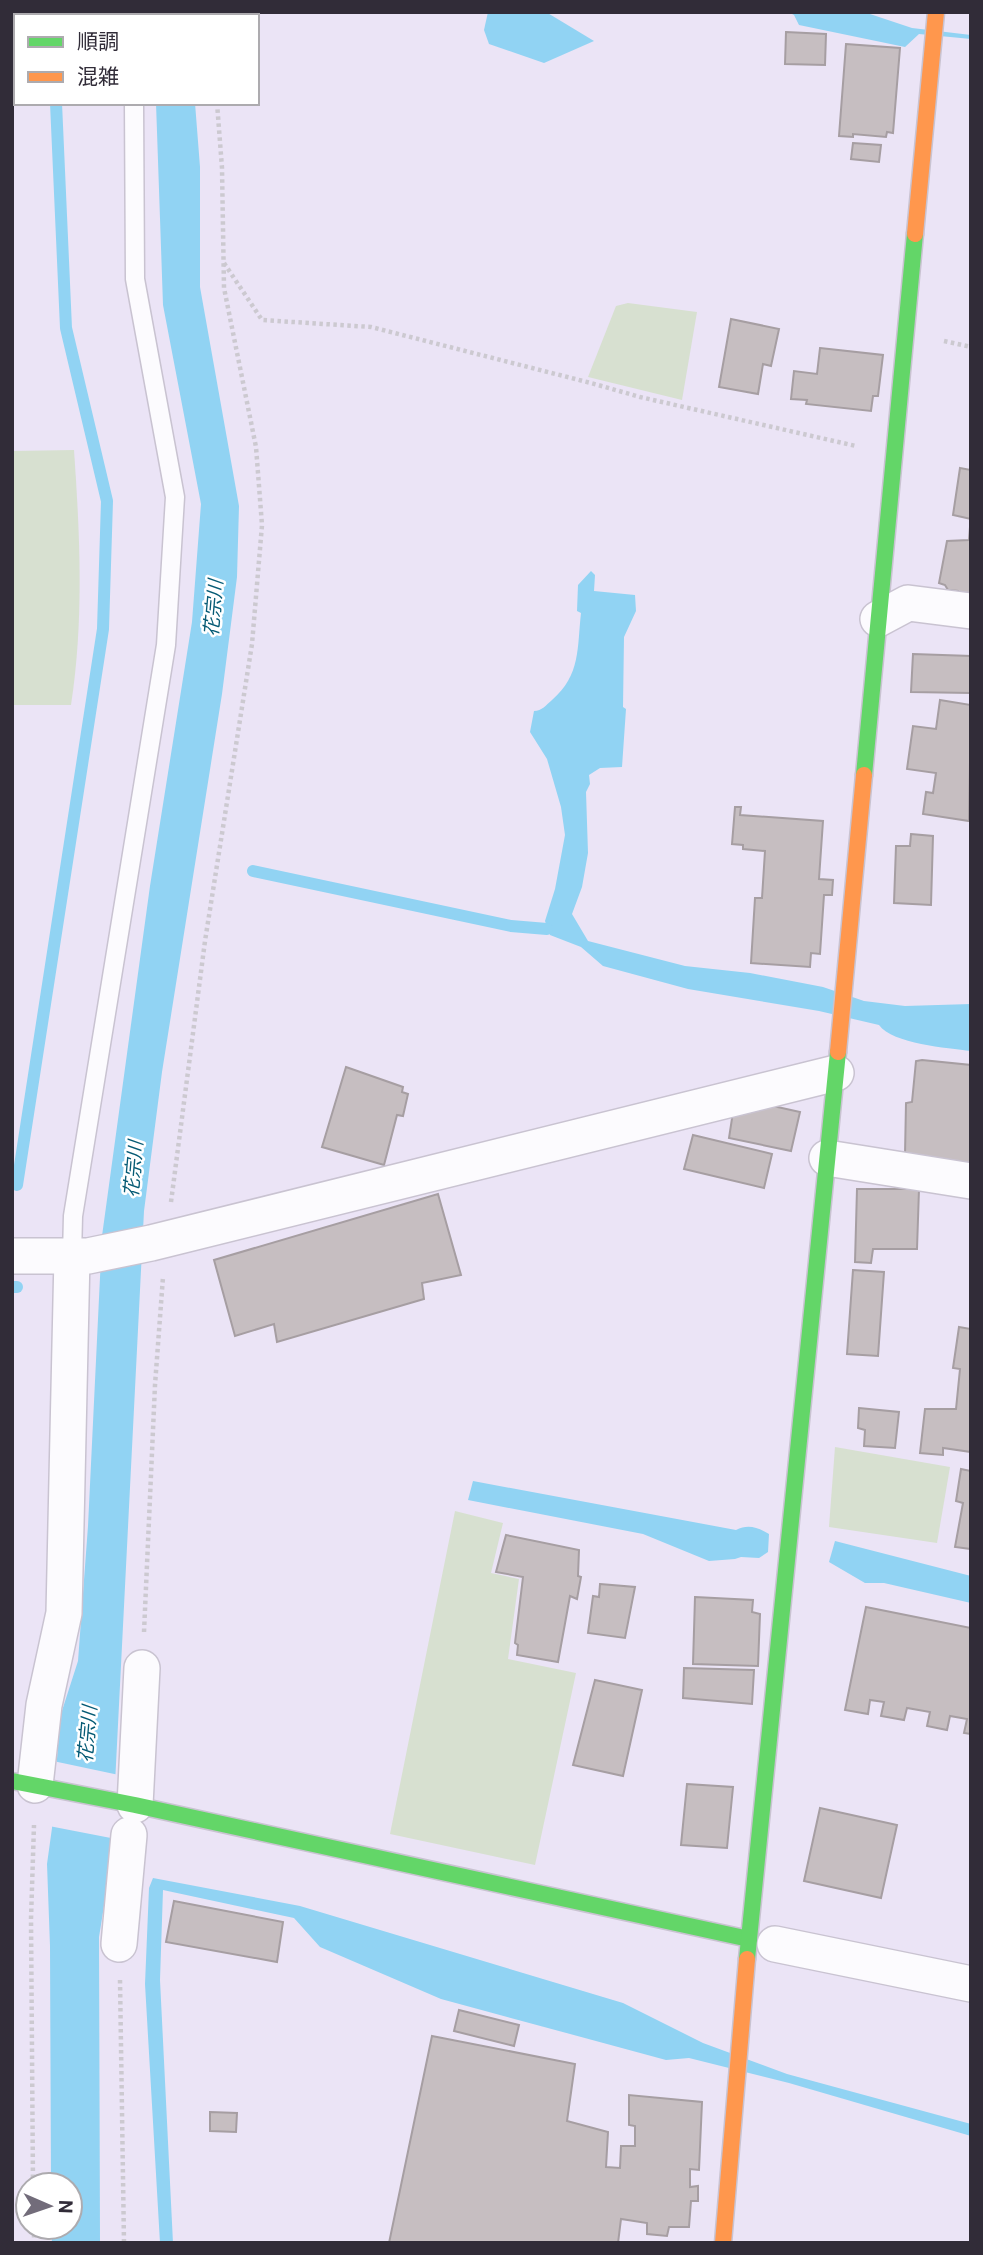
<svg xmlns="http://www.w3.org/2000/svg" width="983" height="2255" viewBox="0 0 983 2255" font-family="Roboto,'Noto Sans JP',sans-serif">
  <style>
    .green { fill: #d7e0d0 }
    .water { fill: #91d3f3 }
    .pier { fill: #ebe4f6 }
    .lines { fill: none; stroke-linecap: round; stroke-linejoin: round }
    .stream { stroke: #91d3f3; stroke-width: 12 }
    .building { fill: #c6bec1; stroke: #a69ea2; stroke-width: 2 }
    .lane-casing { stroke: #c9c3d1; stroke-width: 21 }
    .street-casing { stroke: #c9c3d1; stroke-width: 38 }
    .fast-casing { stroke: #c9c3d1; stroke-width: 19 }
    .slow-casing { stroke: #c9c3d1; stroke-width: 19 }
    .path { stroke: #ccc9d0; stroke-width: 4.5; stroke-dasharray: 3.5 3.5; stroke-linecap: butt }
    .lane { stroke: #fcfbfe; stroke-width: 18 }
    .street { stroke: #fcfbfe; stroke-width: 35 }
    .fast { stroke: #63d668; stroke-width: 16 }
    .slow { stroke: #ff974d; stroke-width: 16 }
    .labels { text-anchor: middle; stroke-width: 5; stroke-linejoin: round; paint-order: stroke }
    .water-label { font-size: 19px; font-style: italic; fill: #065b75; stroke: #fff }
  </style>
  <rect width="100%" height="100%" fill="#ebe4f6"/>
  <g class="green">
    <path d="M628,303L697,312L682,400L588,377L616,306Z"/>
    <path d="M74,450C80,536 84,620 71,705H12V451Z"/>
    <path d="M835,1447L950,1467L937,1543L829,1527Z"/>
    <path d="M455,1511L503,1523L491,1573L519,1579L508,1659L576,1673L535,1865L390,1834Z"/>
  </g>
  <g class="water">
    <path d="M488,12H546L594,41L544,63L489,44L484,30Z"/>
    <path d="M788,12H864L912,28L971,35V39L919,34L905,47L799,25L794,15Z"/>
    <path d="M156,103H195L200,167V287L239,506L237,577L222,694L162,1072L144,1211L111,1863L99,1937L100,2243H52L51,2227H70V2185H51L50,1946L47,1864L52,1828L60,1717L78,1661L88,1526L102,1236L150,886L192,622L201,504L163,305Z"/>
    <path d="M591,571L595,575L594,591L635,595L636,611L624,637L623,707L626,709L622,767L600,768L589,775L590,784L586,792L588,853L582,887L572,914L588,941L685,966L750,973L823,987L864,1001L905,1006L971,1004V1051C947,1048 893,1044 879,1025L819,1011L688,989L603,966L581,947L550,935L545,921L555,889L565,835L561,807L547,759L530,732L534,711C542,711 546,705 552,700C581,675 577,648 581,613L577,611L578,585Z"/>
    <path d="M473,1481L736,1530C748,1524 757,1527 769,1534L768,1552L759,1558L741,1557L735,1559L709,1561L643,1534L468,1500Z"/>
    <path d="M835,1541L971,1576V1603L884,1583H865L829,1562Z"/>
    <path d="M153,1878L300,1906L623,2003L703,2043L787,2074L971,2124V2136L789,2083L689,2058L666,2060L441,1999L320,1947L294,1918L163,1890L160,1980L173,2243H160L145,1984L149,1888Z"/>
  </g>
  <path class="pier" d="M53,1761L119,1775L116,1839L49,1826Z"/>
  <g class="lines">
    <g class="stream">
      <path d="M12,36H16"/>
      <path d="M253,871L511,926L547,929"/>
      <path d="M17,1185L103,629L107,501L66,328L56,103"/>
      <path d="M12,1287H17"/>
    </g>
  </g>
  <g class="building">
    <path d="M786,32L826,34L825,65L785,64Z"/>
    <path d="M846,44L900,48L893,133L887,132L886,137L853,134V137L839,136Z"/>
    <path d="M853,143L881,145L879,162L851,159Z"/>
    <path d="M731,319L779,329L771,366L763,364L758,394L719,387Z"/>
    <path d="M820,348L883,355L878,396H873L871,411L806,404L807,400L791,399L794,371L817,374Z"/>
    <path d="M960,468L971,470V519L953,515Z"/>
    <path d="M970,527H971V602L959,600L958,591L948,590L945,585L939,583L947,541L969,540Z"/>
    <path d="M913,654L971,656L970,693L911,692Z"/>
    <path d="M940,700L971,705L969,821L923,814L926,792L933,793L936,773L907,769L913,726L936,729Z"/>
    <path d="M735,807H741L740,815L823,821L819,879L833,880L832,895H824L820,954L811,953L810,967L751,963L755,898H762L765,851L743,849V845L732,844Z"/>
    <path d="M911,834L933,836L931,905L894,903L896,846H910Z"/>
    <path d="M922,1060L971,1065V1164L905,1155L906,1103L912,1102L916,1061Z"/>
    <path d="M346,1067L403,1087L402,1092L408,1094L403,1116L397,1115L384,1165L322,1147Z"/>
    <path d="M764,1104L800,1112L791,1151L729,1138L733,1112Z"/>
    <path d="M693,1135L772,1154L764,1188L684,1169Z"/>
    <path d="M857,1189H919L917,1249H873L871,1263L855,1262Z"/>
    <path d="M438,1194L461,1275L422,1283L424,1299L277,1342L274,1324L235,1336L214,1260Z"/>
    <path d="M853,1270L884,1272L878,1356L847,1354Z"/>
    <path d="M959,1327L971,1329V1452L943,1448V1455L920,1453L925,1409H956L960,1369L953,1368Z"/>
    <path d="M859,1408L899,1412L895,1448L864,1446L865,1430L858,1428Z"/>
    <path d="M961,1469L971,1471V1549L955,1547L963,1503L956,1501Z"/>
    <path d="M506,1535L579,1550L578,1576L581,1577L577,1599L570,1596L558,1662L517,1655L518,1645L515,1643L523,1577L496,1572Z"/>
    <path d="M600,1584L635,1587L625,1638L588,1633L593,1596L599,1597Z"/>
    <path d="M695,1597L753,1600L752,1612L760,1614L758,1666L693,1664Z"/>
    <path d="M866,1607L971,1628V1734L964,1733L967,1719L950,1716L947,1730L927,1726L930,1712L907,1708L904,1720L881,1716L884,1702L870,1700L868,1714L845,1710Z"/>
    <path d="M684,1668L754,1670L752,1704L683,1698Z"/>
    <path d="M595,1680L642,1690L623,1776L573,1765Z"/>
    <path d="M687,1784L733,1787L727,1848L681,1845Z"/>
    <path d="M820,1808L897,1825L881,1898L804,1881Z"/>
    <path d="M174,1901L283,1922L277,1962L166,1942Z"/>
    <path d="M459,2010L519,2025L514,2046L454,2031Z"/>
    <path d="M432,2036L575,2064L567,2121L608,2132L606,2167L620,2168L621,2146H635V2126L629,2125V2095L702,2102L699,2170L690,2169V2187L698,2186V2201H691L689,2227H669L667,2236L647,2234V2223L621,2219L618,2243H389Z"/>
    <path d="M210,2112L237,2113L236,2132L210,2131Z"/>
  </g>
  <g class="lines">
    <defs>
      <g id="lane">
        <path d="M119,12L120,16"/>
        <path d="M72,1256L73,1216L166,645L175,497L135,279L134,103"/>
      </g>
      <g id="street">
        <path d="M878,619L908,603L971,611"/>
        <path d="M827,1158L971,1181"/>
        <path d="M12,1256H88L151,1243L836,1073"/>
        <path d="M35,1785L44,1705L64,1613L72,1256"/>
        <path d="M135,1805L142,1668"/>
        <path d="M119,1944L129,1835"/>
        <path d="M775,1944L971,1984"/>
      </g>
      <g id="fast">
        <path d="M864,775L915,234"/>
        <path d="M12,1781L135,1805L749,1939"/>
        <path d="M747,1959L838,1052"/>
      </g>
      <g id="slow">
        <path d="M915,234L936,12"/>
        <path d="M838,1052L864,775"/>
        <path d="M723,2243L747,1959"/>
      </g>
    </defs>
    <use href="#lane" class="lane-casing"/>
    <use href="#street" class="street-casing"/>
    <use href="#fast" class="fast-casing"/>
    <use href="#slow" class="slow-casing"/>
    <g class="path">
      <path d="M207,12L208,16"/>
      <path d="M224,263L262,320L371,327L591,383L640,397L856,446"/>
      <path d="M944,341L971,347"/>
      <path d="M171,1202L205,941L252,644L262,525L256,447L224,288L222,168L217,103"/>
      <path d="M144,1632L155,1385L163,1277"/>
      <path d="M120,1980L124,2243"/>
      <path d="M33,2185L31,1919L34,1825"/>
      <path d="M34,2227V2243"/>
    </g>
    <use href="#lane" class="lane"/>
    <use href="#street" class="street"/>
    <use href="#fast" class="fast"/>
    <use href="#slow" class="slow"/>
  </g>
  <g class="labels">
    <g class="water-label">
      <text transform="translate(213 608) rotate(-85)" y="7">花宗川</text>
      <text transform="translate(133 1169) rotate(-85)" y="7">花宗川</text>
      <text transform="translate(87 1734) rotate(-85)" y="7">花宗川</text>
    </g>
  </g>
  <rect width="983" height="2255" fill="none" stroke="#312c38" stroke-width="28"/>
  <rect x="14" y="14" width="245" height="91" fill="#ffffff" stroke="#adabaf" stroke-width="2"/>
  <rect x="28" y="37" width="35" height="10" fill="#63d668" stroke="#adabaf" stroke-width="2"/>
  <text x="77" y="49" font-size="21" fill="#312c38">順調</text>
  <rect x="28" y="72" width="35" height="10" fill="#ff974d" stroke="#adabaf" stroke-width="2"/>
  <text x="77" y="84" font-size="21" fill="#312c38">混雑</text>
  <g transform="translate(49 2206) rotate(92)"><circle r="33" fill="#ffffff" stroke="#adabaf" stroke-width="2"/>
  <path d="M0-5L12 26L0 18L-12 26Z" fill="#726c7a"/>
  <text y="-10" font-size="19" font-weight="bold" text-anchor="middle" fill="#312c38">N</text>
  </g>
</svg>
